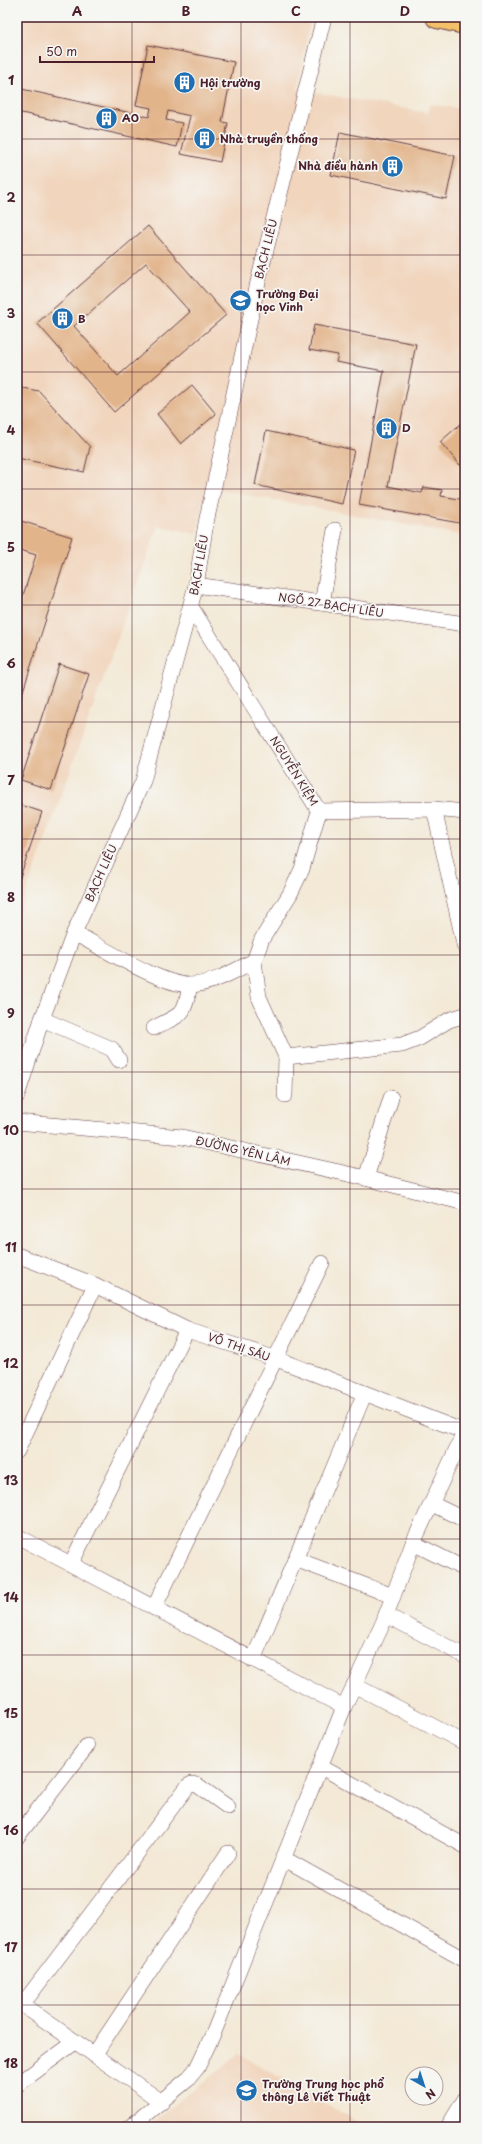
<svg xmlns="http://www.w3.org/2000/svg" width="482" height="2144" viewBox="0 0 482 2144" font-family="'Playpen Sans',sans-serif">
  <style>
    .built { fill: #f1d5bd }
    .building { fill: #e2b48a; fill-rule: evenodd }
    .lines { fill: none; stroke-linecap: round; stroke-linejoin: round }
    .minor-casing { stroke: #633d45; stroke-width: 16 }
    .primary-casing { stroke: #633d45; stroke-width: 24 }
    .minor { stroke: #fff; stroke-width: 15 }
    .primary { stroke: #f4c16a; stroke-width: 22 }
    .grid { fill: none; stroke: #4a1f2b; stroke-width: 1; stroke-opacity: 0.55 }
    .labels { text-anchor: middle; stroke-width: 3.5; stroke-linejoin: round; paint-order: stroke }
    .poi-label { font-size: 11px; font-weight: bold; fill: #4a1f2b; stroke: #f6f6f2; text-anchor: start }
    .street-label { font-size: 11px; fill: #4a1f2b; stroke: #f6f6f2 }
    .neatline { fill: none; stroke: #4a1f2b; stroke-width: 1.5 }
    .grid-label { font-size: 13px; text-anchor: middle; font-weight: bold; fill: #4a1f2b }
  </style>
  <rect width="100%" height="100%" fill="#f6f6f2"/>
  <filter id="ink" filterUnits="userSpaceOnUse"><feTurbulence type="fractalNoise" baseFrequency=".025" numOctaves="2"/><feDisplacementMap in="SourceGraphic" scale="8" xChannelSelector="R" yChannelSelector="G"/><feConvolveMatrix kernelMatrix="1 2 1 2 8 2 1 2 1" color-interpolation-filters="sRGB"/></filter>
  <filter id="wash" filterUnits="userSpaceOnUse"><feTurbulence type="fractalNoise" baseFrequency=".012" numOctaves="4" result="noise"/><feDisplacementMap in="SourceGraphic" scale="16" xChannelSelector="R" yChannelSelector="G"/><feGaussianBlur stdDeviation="0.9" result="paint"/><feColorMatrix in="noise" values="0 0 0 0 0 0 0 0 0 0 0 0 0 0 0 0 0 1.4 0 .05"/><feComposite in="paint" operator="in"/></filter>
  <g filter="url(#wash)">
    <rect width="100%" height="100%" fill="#f3e9d6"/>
    <g class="built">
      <path d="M17,17H311L297,89L428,113L430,104L465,110V536L206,487L197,534L158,526L17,919Z"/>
      <path d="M239,2054L366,2127H146Z"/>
    </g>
    <g id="blocks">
      <g class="building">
        <path d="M148,45L234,62L222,122L228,123L220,162L181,154L190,116L168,111L166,120L182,123L177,147L17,112V88L149,117L151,108L136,105Z"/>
        <path d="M340,132L455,156L446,199L331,175Z"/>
        <path d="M148,226L226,315L114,412L37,323ZM146,263L190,312L118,376L74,326Z"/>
        <path d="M314,325L416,344L388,486L422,493L424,487L442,490L441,496L465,500V524L359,505L384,371L336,362L338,355L309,350Z"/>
        <path d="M192,385L216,414L181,444L157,414Z"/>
        <path d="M17,387L39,391L90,447L84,472L17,458Z"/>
        <path d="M465,420V460L460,465L440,442Z"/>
        <path d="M266,431L354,450L342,504L255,485Z"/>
        <path d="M17,516H19L18,520L72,537L17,710V614L36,555L17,549Z"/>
        <path d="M59,664L89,674L51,790L21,780Z"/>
        <path d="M18,804L42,812L17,886V806Z"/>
      </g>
    </g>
  </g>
  <g filter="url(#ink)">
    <use href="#blocks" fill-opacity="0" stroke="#633d45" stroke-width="1"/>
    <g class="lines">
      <defs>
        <g id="minor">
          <path d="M196,585L465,624"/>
          <path d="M322,603L335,530"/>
          <path d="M191,607L319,811L434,809L465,812"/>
          <path d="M434,809L465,948"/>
          <path d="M74,933C100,946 164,987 191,985C213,984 234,971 254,961"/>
          <path d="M42,1019L112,1049L119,1060"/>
          <path d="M154,1028C182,1013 184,1018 190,985"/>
          <path d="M286,1057L402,1045L420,1038L449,1020L465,1015"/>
          <path d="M285,1095L286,1057L259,997L254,961L262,939L290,894L302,869L319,811"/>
          <path d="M17,1096L42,1019L74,933L143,781L196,585L206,523L258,282L324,17"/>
          <path d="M17,1122L182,1137L357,1176L465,1203"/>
          <path d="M366,1178L391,1098"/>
          <path d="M17,1255L95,1285L187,1330L274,1358L465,1432"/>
          <path d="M17,1451L95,1285"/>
          <path d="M432,1504L465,1520"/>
          <path d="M17,1536L344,1707"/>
          <path d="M413,1543L465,1569"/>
          <path d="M295,1559L393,1596"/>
          <path d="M71,1564L187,1330"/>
          <path d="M154,1608L322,1263"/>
          <path d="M386,1615L465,1656"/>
          <path d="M253,1660L364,1395"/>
          <path d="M354,1685L465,1743"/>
          <path d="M321,1767L465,1846"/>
          <path d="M17,1837L87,1746"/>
          <path d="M283,1858L465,1960"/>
          <path d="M17,2001L162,2102"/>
          <path d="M22,2005L188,1786L192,1784L197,1785L228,1807"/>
          <path d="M94,2055L228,1853"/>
          <path d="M17,2085L75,2042"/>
          <path d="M130,2127L187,2080L197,2068L214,2032L344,1707L383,1623L413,1543L465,1431"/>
          <path d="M448,2127L465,2099"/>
        </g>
        <path id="primary" d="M437,17L465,23"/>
      </defs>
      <use href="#minor" class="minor-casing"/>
      <use href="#primary" class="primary-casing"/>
      <use href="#minor" class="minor"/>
      <use href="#primary" class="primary"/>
    </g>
  </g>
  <path class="grid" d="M132,17V2127M241,17V2127M350,17V2127M17,139H465M17,255H465M17,372H465M17,489H465M17,605H465M17,722H465M17,839H465M17,955H465M17,1072H465M17,1189H465M17,1305H465M17,1422H465M17,1539H465M17,1655H465M17,1772H465M17,1889H465M17,2005H465"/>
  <defs>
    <symbol id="building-disc" viewBox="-11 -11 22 22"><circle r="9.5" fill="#1f6fb2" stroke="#f6f6f2"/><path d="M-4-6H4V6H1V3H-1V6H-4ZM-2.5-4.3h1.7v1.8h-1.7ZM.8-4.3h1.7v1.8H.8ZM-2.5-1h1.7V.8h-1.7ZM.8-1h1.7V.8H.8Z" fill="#fff"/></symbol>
    <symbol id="university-disc" viewBox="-11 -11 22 22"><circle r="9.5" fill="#1f6fb2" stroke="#f6f6f2"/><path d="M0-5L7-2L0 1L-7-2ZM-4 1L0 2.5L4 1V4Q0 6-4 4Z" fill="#fff"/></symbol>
    <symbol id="school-disc" viewBox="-11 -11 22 22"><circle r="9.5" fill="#1f6fb2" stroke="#f6f6f2"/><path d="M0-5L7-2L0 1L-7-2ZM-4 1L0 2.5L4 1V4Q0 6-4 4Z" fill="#fff"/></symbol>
  </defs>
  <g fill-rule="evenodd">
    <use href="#building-disc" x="172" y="70" width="25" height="25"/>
    <use href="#building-disc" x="94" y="106" width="25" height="25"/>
    <use href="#building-disc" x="192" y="126" width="25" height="25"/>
    <use href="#building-disc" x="380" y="154" width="25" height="25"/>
    <use href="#university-disc" x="228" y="288" width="25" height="25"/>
    <use href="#building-disc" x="50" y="306" width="25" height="25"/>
    <use href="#building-disc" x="374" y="416" width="25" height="25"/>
    <use href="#school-disc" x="234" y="2078" width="25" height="25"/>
  </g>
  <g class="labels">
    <g class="poi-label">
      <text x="200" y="87">Hội trường</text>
      <text x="122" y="122">A0</text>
      <text x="220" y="143">Nhà truyền thống</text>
      <text x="378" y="170" text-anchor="end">Nhà điều hành</text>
      <text x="256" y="298">Trường Đại<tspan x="256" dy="13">học Vinh</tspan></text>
      <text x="78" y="323">B</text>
      <text x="402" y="432">D</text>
      <text x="262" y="2088">Trường Trung học phổ<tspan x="262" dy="13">thông Lê Viết Thuật</tspan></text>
    </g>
    <g class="street-label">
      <text transform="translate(266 249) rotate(-76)" y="4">BẠCH LIÊU</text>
      <text transform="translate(199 565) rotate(-80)" y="4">BẠCH LIÊU</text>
      <text transform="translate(331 605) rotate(9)" y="4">NGÕ 27 BẠCH LIÊU</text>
      <text transform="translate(294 771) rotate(58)" y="4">NGUYỄN KIỆM</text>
      <text transform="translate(101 873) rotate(-66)" y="4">BẠCH LIÊU</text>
      <text transform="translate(243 1151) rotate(13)" y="4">ĐƯỜNG YÊN LÂM</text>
      <text transform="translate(239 1347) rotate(19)" y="4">VÕ THỊ SÁU</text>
    </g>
  </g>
  <rect width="482" height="2144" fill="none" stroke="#f6f6f2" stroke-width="44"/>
  <g transform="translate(424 2086) rotate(141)"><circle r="19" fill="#f6f6f2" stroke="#b1a0a2"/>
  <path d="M0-3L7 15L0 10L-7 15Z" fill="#1f6fb2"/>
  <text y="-6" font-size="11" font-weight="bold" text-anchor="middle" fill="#4a1f2b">N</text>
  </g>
  <path d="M40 56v6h114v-6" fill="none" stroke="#4a1f2b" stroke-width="2"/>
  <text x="46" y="56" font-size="12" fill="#4a1f2b" stroke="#f6f6f2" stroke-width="3" paint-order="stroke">50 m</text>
  <rect x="22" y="22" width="438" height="2100" class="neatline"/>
  <g class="grid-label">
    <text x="77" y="16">A</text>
    <text x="186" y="16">B</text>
    <text x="296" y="16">C</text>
    <text x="405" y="16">D</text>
    <text x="11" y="85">1</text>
    <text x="11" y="202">2</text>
    <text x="11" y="318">3</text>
    <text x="11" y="435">4</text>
    <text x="11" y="552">5</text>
    <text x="11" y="668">6</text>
    <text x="11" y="785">7</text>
    <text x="11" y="902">8</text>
    <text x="11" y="1018">9</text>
    <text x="11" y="1135">10</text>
    <text x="11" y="1252">11</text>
    <text x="11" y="1368">12</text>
    <text x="11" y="1485">13</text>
    <text x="11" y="1602">14</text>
    <text x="11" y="1718">15</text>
    <text x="11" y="1835">16</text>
    <text x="11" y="1952">17</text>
    <text x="11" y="2068">18</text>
  </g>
</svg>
